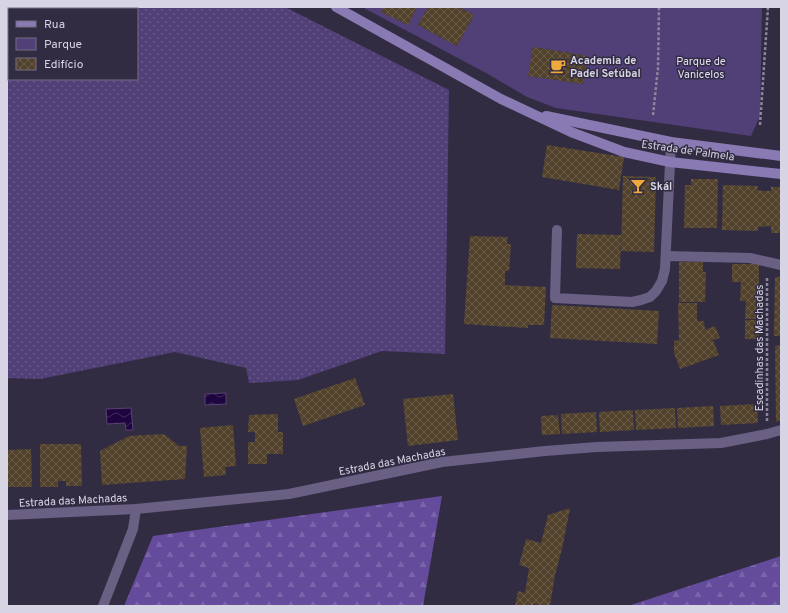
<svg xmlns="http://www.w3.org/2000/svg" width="788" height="613" viewBox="0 0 788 613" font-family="Overpass,sans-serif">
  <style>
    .grass { fill: url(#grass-dots) }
    .forest { fill: url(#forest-firs) }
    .park { fill: #513f78; fill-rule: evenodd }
    .water { fill: url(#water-waves); stroke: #564371 }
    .building { fill: url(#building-cross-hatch) }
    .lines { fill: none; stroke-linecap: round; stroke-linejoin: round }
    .path { stroke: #8b8699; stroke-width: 2.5; stroke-dasharray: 3 2; stroke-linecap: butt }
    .street { stroke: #6a6084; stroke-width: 10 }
    .secondary { stroke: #8a7ab3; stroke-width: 10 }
    .labels { text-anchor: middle; stroke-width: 3; stroke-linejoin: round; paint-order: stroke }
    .poi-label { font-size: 11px; font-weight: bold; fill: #d7d4e3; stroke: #322c43; text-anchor: start }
    .park-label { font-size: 11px; fill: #e3def5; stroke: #322c43 }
    .street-label { font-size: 11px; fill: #d7d4e3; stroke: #322c43 }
  </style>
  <defs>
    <pattern id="grass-dots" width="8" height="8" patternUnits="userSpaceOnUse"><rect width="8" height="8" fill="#513f78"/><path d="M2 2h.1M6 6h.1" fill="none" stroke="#695a8b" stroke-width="1.8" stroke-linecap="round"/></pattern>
    <pattern id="forest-firs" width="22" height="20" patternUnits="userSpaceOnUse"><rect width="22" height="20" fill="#654b9c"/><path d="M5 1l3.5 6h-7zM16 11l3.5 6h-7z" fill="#7a64aa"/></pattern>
    <pattern id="water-waves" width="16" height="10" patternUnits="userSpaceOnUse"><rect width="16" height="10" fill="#1f0540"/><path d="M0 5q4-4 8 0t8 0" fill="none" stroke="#3f295b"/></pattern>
    <pattern id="building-cross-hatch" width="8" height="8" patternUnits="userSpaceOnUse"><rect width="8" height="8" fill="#52422b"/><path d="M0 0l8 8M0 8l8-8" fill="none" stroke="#6a5c4a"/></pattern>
  </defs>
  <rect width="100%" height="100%" fill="#322c43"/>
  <path class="grass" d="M10,7H285L449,90L445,354L382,351L298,380L249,383L246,368L175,352L40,379L7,378V41L9,20V79H137V9H10Z"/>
  <g class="forest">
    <path d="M442,496L423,606H124L153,536Z"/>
    <path d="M781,556V606H632L631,605Z"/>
  </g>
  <path class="park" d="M362,7H384L382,12L408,25L417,7H428L418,25L457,46L474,15L459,7H762L760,116L751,136L556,108L527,97L488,74ZM533,47L587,56L583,84L529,76Z"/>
  <g class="water">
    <path d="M226,393V404L205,405V394Z"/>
    <path d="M131,408L133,430H126L125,423L107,424L106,409Z"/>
  </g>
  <g class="building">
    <path d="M384,7H417L408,25L381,12Z"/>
    <path d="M428,7H459L474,15L457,46L418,25Z"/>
    <path d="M533,47L587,56L583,84L528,76Z"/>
    <path d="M547,145L624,157L619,190L542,177Z"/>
    <path d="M623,176L656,177L654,252L621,251Z"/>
    <path d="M691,179H718L717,228H684L685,185H691Z"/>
    <path d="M723,185L758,186L757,190L765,191H771V187H781V233H771V226L758,227V231L722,230Z"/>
    <path d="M577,234L621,235L620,269L576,268Z"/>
    <path d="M470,236L508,237L507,244H511L509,271H505V285L546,287L544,325H528V328L464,324Z"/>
    <path d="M679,262H703V272H706L705,302H679Z"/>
    <path d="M732,264H759V319H745L746,301H740L741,282H732Z"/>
    <path d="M775,277H781V336H774Z"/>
    <path d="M678,303H697V321H704L705,330L715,326L720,338L713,340L719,355L680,369L674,353V341L679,340Z"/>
    <path d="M552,305L659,311L657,344L550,338Z"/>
    <rect x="745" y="320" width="14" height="19"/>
    <path d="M781,345V420L776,422L775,346Z"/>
    <path d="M355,378L365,405L303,426L294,399Z"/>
    <path d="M453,394L458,440L408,446L403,399Z"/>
    <path d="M757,404L758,423L721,425L720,406Z"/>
    <path d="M713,406L714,426L678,428L677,408Z"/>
    <path d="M675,408L676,428L636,430L635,410Z"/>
    <path d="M633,410L634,430L600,432L599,412Z"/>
    <path d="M596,412L597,432L562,434L561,414Z"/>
    <path d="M278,414V432H283V454H267V464H248V442H255V432H248L249,415Z"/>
    <path d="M558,415L560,434L542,435L541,416Z"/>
    <path d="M233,425L236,466L225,467L226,475L204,477L200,428Z"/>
    <path d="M164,434L179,446H187L185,479L102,485L100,451L129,436Z"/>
    <path d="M40,444H81L82,486H66V481H58V487H40Z"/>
    <path d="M31,449L32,487H8L7,450Z"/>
    <path d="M570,508L562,549L555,575L550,606L533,604V606H515L518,591L525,593L529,568L519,565L526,539L541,543L548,515Z"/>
  </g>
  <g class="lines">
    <g class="path">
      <path d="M653,115L658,68L659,7"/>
      <path d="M760,125L768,7"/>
      <path d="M767,421V276"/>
    </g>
    <g class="street">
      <path d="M557,230L555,298L632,302L641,300L650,297L656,291L662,281L665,269L671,142"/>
      <path d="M666,256L750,258L781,265"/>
      <path d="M7,515L136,509L289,494L442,462L545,451L597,447L721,443L767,434L781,430"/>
      <path d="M103,606L133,529L136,509"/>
    </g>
    <g class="secondary">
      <path d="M336,7L501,99L571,132L624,152L670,162L781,174"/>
      <path d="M546,116L671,142L781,156"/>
    </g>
  </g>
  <defs>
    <symbol id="cafe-bare" viewBox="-9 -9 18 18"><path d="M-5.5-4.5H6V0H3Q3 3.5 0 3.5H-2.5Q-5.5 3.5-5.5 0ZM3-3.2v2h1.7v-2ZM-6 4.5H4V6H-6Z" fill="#eea83c" stroke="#322c43" stroke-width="2.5" paint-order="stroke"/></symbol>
    <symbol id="bar-bare" viewBox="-9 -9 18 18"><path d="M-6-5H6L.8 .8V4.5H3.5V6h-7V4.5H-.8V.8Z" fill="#eea83c" stroke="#322c43" stroke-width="2.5" paint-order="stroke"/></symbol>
  </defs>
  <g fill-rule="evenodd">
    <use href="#cafe-bare" x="547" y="55" width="22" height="22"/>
    <use href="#bar-bare" x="627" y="175" width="22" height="22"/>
  </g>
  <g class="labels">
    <g class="poi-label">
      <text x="570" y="64">Academia de<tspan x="570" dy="13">Padel Setúbal</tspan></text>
      <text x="650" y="190">Skál</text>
    </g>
    <g class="park-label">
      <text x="701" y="65">Parque de<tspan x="701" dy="13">Vanicelos</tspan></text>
    </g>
    <g class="street-label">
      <text transform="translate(688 150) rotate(8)" y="4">Estrada de Palmela</text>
      <text transform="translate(759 348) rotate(-90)" y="4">Escadinhas das Machadas</text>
      <text transform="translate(392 461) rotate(-11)" y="4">Estrada das Machadas</text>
      <text transform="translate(73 500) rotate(-3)" y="4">Estrada das Machadas</text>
    </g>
  </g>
  <rect width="788" height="613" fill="none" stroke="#d7d4e3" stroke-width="16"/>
  <rect x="8" y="8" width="130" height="72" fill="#322c43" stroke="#746f83"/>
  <rect x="16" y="21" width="20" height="6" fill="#8a7ab3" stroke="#746f83"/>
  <text x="44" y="28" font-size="12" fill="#d7d4e3">Rua</text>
  <rect x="16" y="38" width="20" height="12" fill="#513f78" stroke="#746f83"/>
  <text x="44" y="48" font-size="12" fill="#d7d4e3">Parque</text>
  <rect x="16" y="58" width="20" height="12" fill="url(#building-cross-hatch)" stroke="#746f83"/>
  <text x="44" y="68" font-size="12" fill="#d7d4e3">Edifício</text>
</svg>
